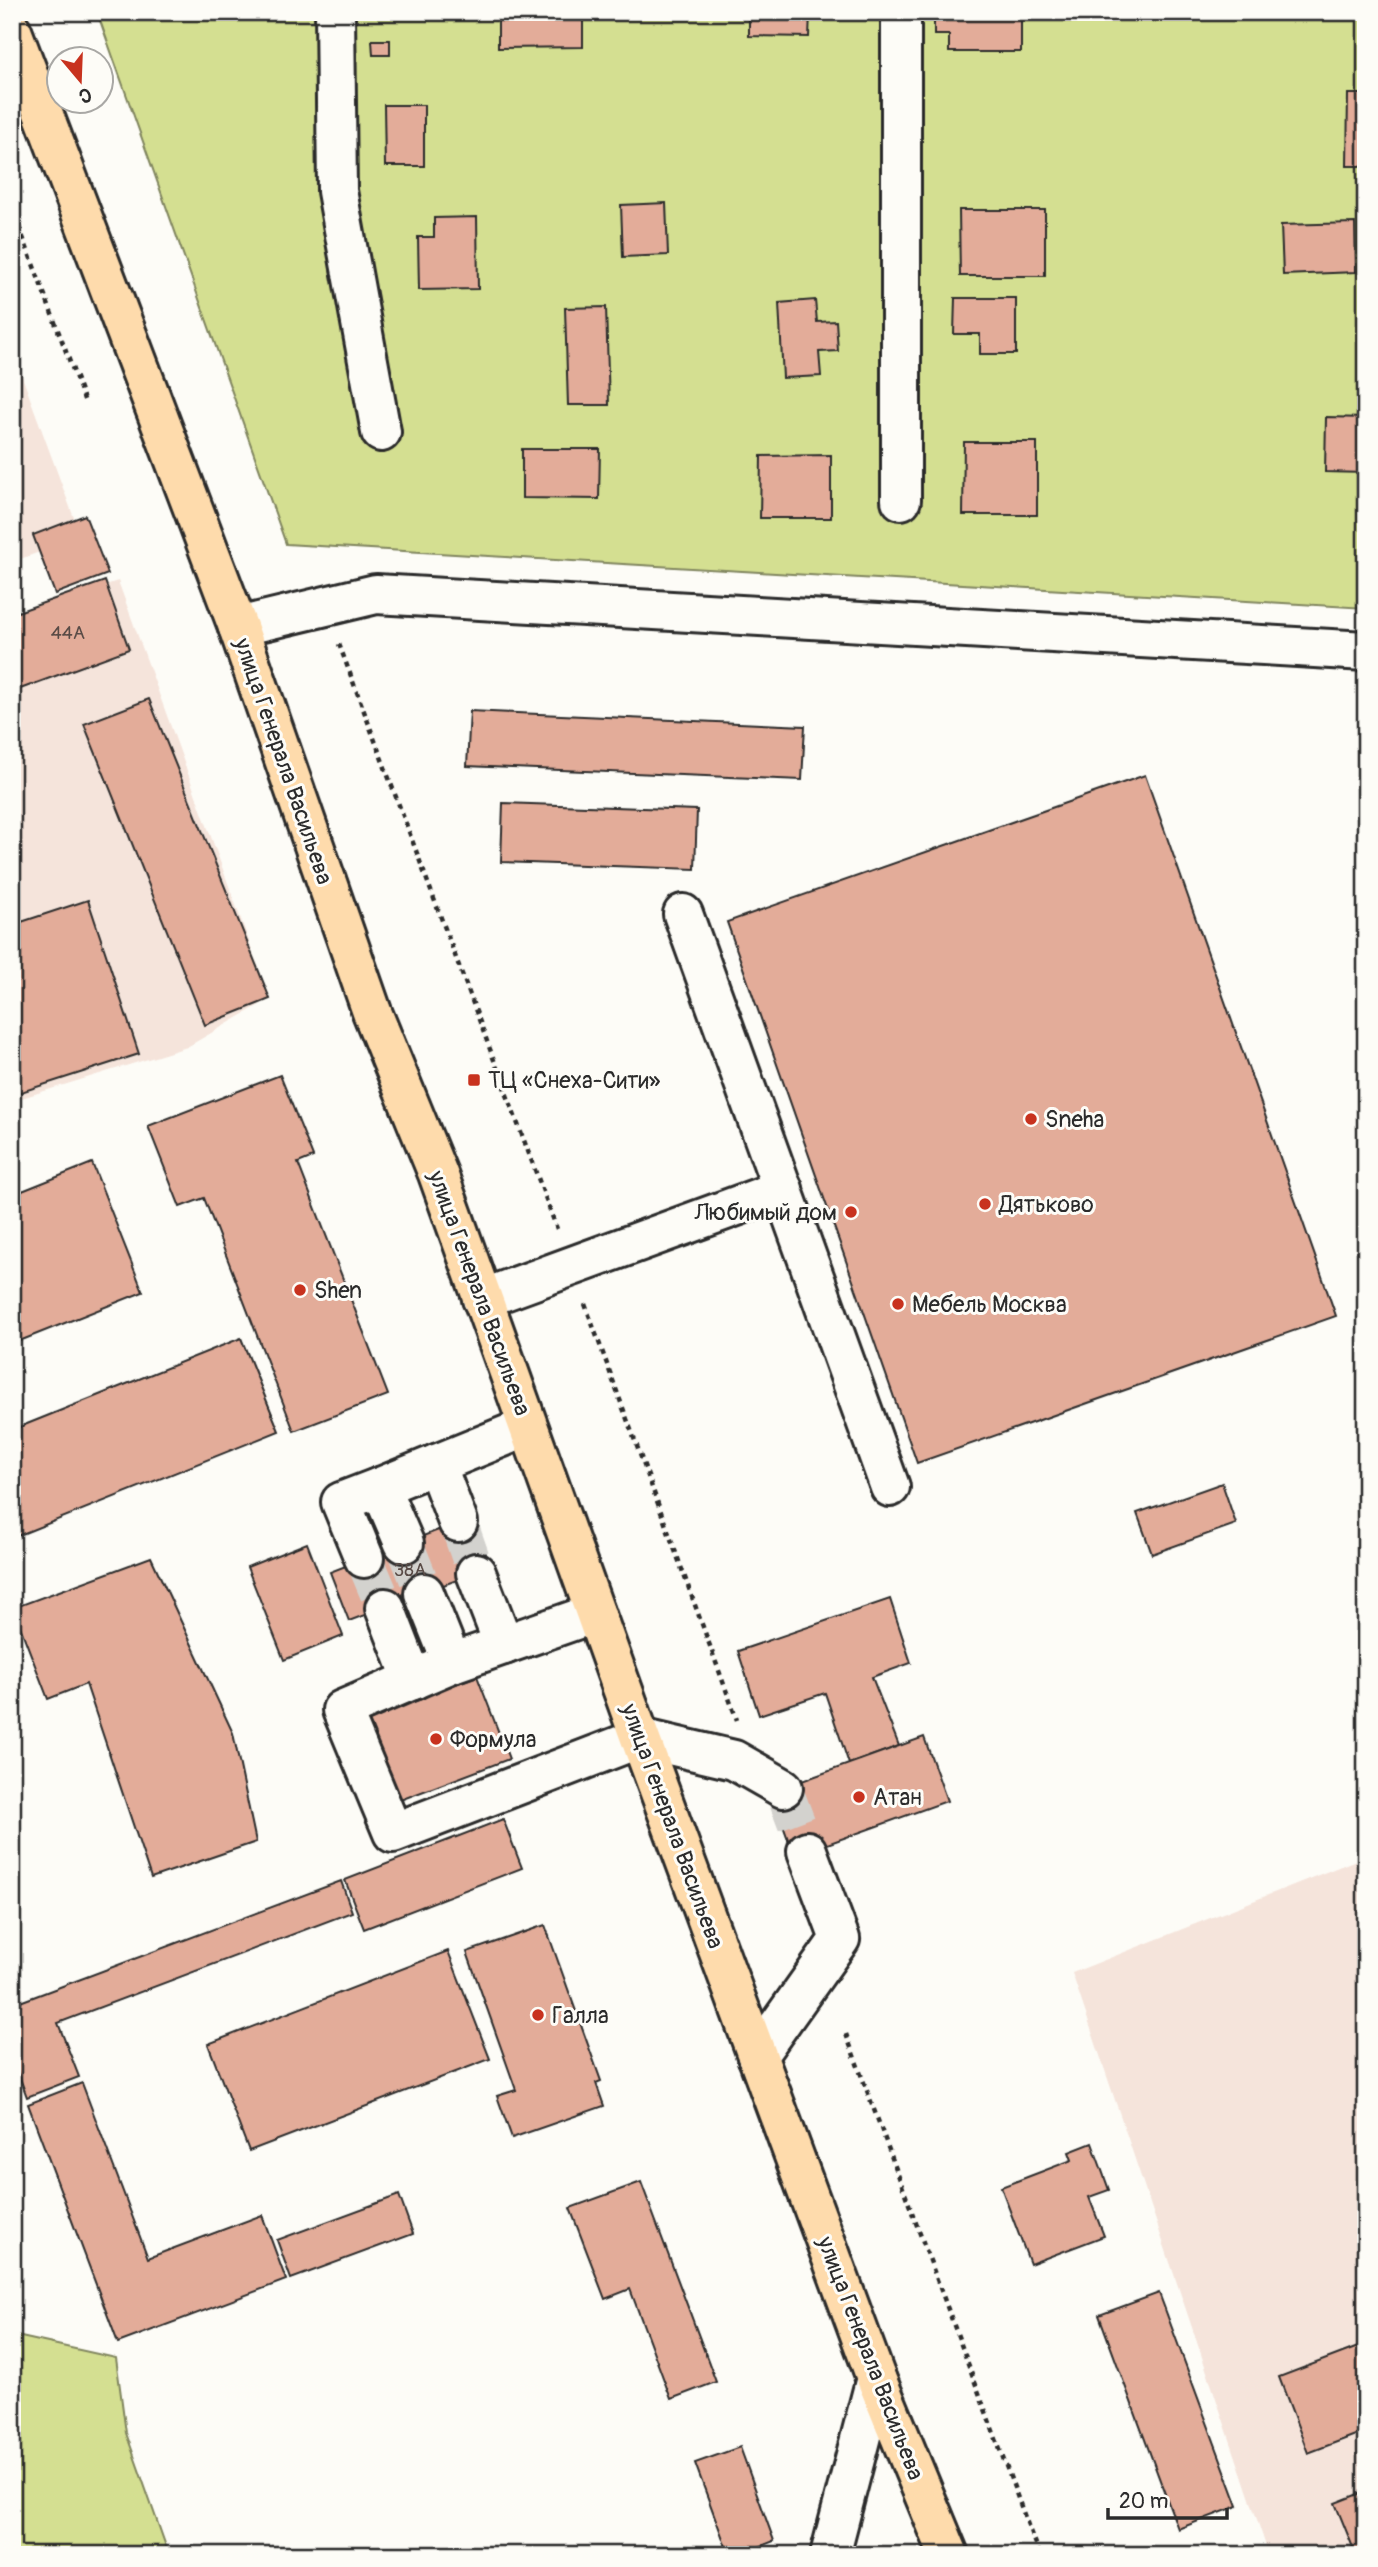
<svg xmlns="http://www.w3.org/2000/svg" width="1378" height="2567" viewBox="0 0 1378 2567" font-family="Pangolin,sans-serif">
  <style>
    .built { fill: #f5e4db }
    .green { fill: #d4df91; stroke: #80855e; stroke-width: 2 }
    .building { fill: #e3ac99; stroke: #2b2b2b; stroke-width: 2 }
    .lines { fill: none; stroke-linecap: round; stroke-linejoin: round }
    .minor-tunnel { stroke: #d3d2ce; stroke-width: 38; stroke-dasharray: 38 19; stroke-linecap: butt }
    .minor-casing { stroke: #2b2b2b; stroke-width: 44 }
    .major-casing { stroke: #2b2b2b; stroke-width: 44 }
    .path { stroke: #2b2b2b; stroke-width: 4.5; stroke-dasharray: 5 5; stroke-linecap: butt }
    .minor { stroke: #fdfcf7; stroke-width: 38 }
    .major { stroke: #fedbac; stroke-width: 38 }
    .poi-dot { fill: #c8321e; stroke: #fdfcf7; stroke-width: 2.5 }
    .labels { text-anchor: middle; stroke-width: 6; stroke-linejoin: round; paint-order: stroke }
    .number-label { font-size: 19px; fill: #594b46 }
    .street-label { font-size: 23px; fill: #2b2b2b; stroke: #fdfcf7 }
    .poi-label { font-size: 23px; fill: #2b2b2b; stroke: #fdfcf7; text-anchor: start }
  </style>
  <rect width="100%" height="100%" fill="#fdfcf7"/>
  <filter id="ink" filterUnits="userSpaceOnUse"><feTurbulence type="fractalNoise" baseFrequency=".0143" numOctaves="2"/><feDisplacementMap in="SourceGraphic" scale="14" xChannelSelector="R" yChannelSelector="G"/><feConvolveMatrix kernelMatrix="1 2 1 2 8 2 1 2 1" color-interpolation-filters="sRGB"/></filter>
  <g filter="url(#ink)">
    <g class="built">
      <path d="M12,349L81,537L12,562Z"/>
      <path d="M118,581L270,999L187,1047L12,1101V615Z"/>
      <path d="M1366,1856V2555H1269L1072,1973Z"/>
    </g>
    <g class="green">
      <path d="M97,12H1366V608L286,544Z"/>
      <path d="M12,2335L116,2358L126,2433L169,2555H12Z"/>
    </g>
    <g class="building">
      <path d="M498,12H583V47L498,48Z"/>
      <path d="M749,12H810L809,37L749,36Z"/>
      <path d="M934,12H1021V52H949V35H934Z"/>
      <path d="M372,40H390V55H373Z"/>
      <path d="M1348,94H1366V166H1347Z"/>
      <path d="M384,105H424V166H385Z"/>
      <path d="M666,203L668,255L623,257L621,205Z"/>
      <path d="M959,210H1045V276H960Z"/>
      <path d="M477,217L478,289L419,290L418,237H434V218Z"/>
      <path d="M1355,223L1356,272L1283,275L1281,225Z"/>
      <path d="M955,298H1016V354H980V334H954Z"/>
      <path d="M815,300L817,322L836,321L838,351L819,352L821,376L783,378L779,303Z"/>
      <path d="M606,307L609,405H568L565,308Z"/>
      <path d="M1326,417L1366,418V473L1325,472Z"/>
      <path d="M964,442H1037V515H963Z"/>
      <path d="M522,449H600L599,499L522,498Z"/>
      <path d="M831,455V518H760L761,456Z"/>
      <path d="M85,515L108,574L55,594L33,535Z"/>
      <path d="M105,581L129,649L12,692V614Z"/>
      <path d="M149,699L270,999L205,1025L84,724Z"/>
      <path d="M470,711L805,726L802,780L467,766Z"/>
      <path d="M1145,775L1336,1316L917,1463L727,922Z"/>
      <path d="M503,803L697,810L695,869L501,862Z"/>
      <path d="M88,900L139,1054L12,1095V925Z"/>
      <path d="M280,1075L313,1157L298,1163L388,1395L294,1431L204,1198L180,1207L148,1126Z"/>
      <path d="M92,1163L143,1292L12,1344V1195Z"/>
      <path d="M241,1338L279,1431L12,1538V1430Z"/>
      <path d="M1222,1483L1236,1524L1152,1554L1137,1513Z"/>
      <path d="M472,1517L491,1567L349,1621L330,1572Z"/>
      <path d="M307,1543L343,1636L284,1660L247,1567Z"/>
      <path d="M151,1557L233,1733L256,1842L151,1878L86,1684L48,1699L13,1608Z"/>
      <path d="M890,1599L911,1663L872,1677L899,1746L849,1764L825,1693L759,1715L738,1651Z"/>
      <path d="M477,1676L509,1759L395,1802L363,1718Z"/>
      <path d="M924,1737L947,1801L794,1856L771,1792Z"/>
      <path d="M503,1819L522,1868L364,1929L345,1880Z"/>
      <path d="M341,1881L352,1912L58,2023L79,2077L27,2097L12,2057V2005Z"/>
      <path d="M545,1925L601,2081L596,2083L604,2106L512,2138L497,2096L516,2090L467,1952Z"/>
      <path d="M448,1951L490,2059L249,2151L208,2044Z"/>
      <path d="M82,2083L148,2258L262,2215L286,2280L118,2343L28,2104Z"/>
      <path d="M1092,2143L1109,2190L1089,2197L1104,2236L1030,2264L1001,2187L1072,2160L1069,2152Z"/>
      <path d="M641,2182L716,2382L671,2399L630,2289L605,2299L570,2208Z"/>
      <path d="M399,2195L413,2234L291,2279L277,2240Z"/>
      <path d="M1159,2293L1238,2506L1178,2529L1099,2315Z"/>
      <path d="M1366,2344V2431L1308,2453L1279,2377Z"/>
      <path d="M740,2447L774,2541L738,2555H729L695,2463Z"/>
      <path d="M1366,2491V2555H1356L1335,2503Z"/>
    </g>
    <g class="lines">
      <g class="minor-tunnel">
        <path d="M458,1522L476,1573"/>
        <path d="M404,1543L424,1593"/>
        <path d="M364,1558L385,1608"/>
        <path d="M783,1788L807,1851"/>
      </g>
      <defs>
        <g id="minor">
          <path d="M335,12L337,191L381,432"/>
          <path d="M901,12V500"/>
          <path d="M238,627L376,594L1366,651"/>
          <path d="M683,914L890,1487"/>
          <path d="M482,1299L783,1189"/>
          <path d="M436,1464L458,1522"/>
          <path d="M404,1543L380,1487L527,1427"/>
          <path d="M364,1558L341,1502L380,1487"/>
          <path d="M476,1573L504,1645"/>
          <path d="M424,1593L452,1663L342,1710L393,1833L640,1738L734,1760L783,1788"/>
          <path d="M385,1608L413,1680"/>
          <path d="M452,1663L595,1613"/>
          <path d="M757,2056L840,1939L807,1851"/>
          <path d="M830,2555L876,2378"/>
        </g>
        <path id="major" d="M12,31L238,627L372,1012L438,1174L640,1738L876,2378L949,2555"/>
      </defs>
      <use href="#minor" class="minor-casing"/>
      <use href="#major" class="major-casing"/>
      <g class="path">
        <path d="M12,208L85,402"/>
        <path d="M339,644L557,1229"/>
        <path d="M585,1304L737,1720"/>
        <path d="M846,2034L1039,2555"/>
      </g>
      <use href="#minor" class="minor"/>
      <use href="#major" class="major"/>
    </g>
  </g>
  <g class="poi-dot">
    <rect x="467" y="1073" width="14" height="14" rx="3.5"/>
    <circle cx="1031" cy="1119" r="7"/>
    <circle cx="985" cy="1204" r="7"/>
    <circle cx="851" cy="1212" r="7"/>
    <circle cx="300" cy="1290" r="7"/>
    <circle cx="898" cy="1304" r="7"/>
    <circle cx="436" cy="1739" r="7"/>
    <circle cx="859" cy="1797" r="7"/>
    <circle cx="538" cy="2015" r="7"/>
  </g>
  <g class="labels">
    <g class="number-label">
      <text x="68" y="639">44А</text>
      <text x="410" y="1576">38А</text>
    </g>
    <g class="street-label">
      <text transform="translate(284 761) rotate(71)" y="8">улица Генерала Васильева</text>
      <text transform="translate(480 1293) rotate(70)" y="8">улица Генерала Васильева</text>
      <text transform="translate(673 1826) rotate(70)" y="8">улица Генерала Васильева</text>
      <text transform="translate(871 2358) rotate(69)" y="8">улица Генерала Васильева</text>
    </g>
    <g class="poi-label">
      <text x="488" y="1088">ТЦ «Снеха-Сити»</text>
      <text x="1045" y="1127">Sneha</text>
      <text x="999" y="1212">Дятьково</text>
      <text x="837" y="1220" text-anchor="end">Любимый дом</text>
      <text x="314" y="1298">Shen</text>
      <text x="912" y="1312">Мебель Москва</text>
      <text x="450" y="1747">Формула</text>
      <text x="873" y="1805">Атан</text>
      <text x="552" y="2023">Галла</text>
    </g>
  </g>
  <rect width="1378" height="2567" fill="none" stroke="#fdfcf7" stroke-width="42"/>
  <rect x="21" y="21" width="1336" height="2525" fill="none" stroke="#2b2b2b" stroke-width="2.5" filter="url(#ink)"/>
  <g transform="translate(80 80) rotate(161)"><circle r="33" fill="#fdfcf7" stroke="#a9a8a5" stroke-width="2"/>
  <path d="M0-5L12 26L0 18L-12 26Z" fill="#c8321e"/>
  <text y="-10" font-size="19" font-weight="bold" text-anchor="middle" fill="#2b2b2b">С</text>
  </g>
  <path d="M1108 2508v10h119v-10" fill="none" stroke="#2b2b2b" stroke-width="3.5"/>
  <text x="1119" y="2508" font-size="21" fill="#2b2b2b" stroke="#fdfcf7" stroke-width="5" paint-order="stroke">20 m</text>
</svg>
